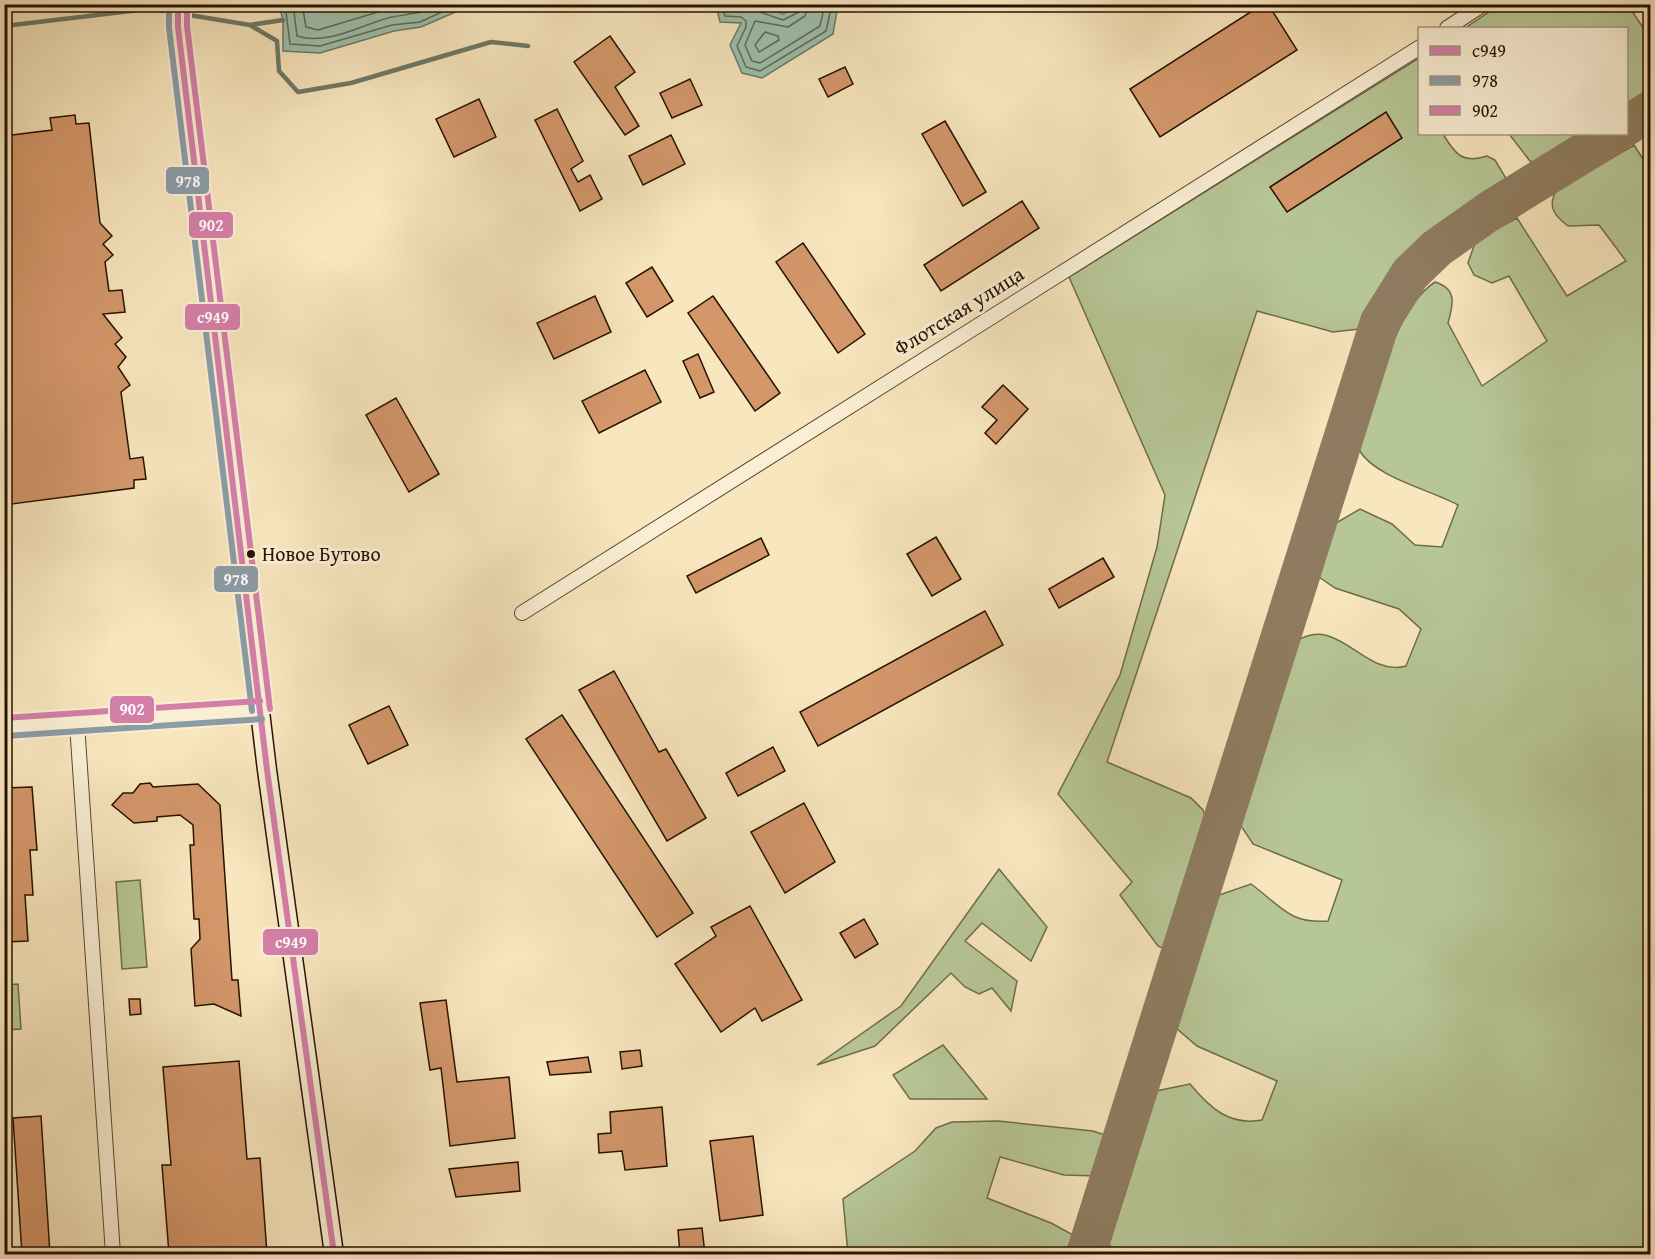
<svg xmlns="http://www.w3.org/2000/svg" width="1655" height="1259" viewBox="0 0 1655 1259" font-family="'Gentium Book Plus',serif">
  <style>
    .green { fill: #b7c696; stroke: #6e6c4c; stroke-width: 1.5 }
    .water { fill: #9dc0ae; stroke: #6d7a69; stroke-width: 1.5 }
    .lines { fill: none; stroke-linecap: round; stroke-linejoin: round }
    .shore { stroke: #626958; stroke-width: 1.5 }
    .stream { stroke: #6d7a69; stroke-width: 4.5 }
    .taxiway { stroke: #8f7c60; stroke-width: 40 }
    .building { fill: #d3976a; stroke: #261201; stroke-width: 1.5 }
    .minor-casing { stroke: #5a4730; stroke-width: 16 }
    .secondary-casing { stroke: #261201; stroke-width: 21 }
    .minor { stroke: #faefd5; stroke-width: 14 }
    .secondary { stroke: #faefd5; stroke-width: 18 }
    .bus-1-casing { stroke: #faefd5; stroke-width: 10 }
    .bus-2-casing { stroke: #faefd5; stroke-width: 10 }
    .bus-3-casing { stroke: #faefd5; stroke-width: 10 }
    .bus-1 { stroke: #d47fa8; stroke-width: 6 }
    .bus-2 { stroke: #8b9ca6; stroke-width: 6 }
    .bus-3 { stroke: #d47fa8; stroke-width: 6 }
    .bus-dot { fill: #261201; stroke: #faefd5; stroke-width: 2 }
    .labels { text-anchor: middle; stroke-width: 6; stroke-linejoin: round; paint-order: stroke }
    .bus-label { font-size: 20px; fill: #261201; stroke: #faefd5; text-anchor: start }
    .street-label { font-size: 21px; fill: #261201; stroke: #faefd5 }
    .line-badge { stroke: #faefd5; stroke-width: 2 }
    .badge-label { font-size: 16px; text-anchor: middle; font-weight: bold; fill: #fff }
  </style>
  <rect width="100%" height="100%" fill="#f8e6be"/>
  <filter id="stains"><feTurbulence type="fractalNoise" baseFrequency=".00333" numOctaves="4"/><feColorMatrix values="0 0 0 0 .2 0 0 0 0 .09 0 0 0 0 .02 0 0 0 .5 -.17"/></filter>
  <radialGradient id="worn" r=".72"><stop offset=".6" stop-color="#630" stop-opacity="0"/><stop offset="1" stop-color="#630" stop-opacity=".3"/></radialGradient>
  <g class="green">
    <path d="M1501,4L1628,5L1650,38V96L1627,110L1626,28H1465Z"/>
    <path d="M1419,58L1420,134H1443C1455,154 1462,164 1487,156L1495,160L1507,180L1501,192L1452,221L1421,247L1392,277L1369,319L1362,320L1359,329L1333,332L1257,311L1107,762L1191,798L1203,810L1208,825L1170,945L1164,949L1158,946L1120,895L1132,882L1058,794L1120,675L1157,547L1165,495L1069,277Z"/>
    <path d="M1509,134H1580L1583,138L1543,166L1530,161Z"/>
    <path d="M1634,145L1650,170V1254H1123L1107,1244L1156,1091L1190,1084C1210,1108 1229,1126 1262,1120L1277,1081L1197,1046L1176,1028L1219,895L1251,884C1281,906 1289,924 1328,921L1342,880L1253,844L1239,823L1297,641C1338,614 1365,678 1406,666L1421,629L1399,609L1335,588L1319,577L1336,523L1360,509L1392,524L1415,545L1442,547L1458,505C1429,489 1376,478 1359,450C1375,401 1392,310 1435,282C1458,289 1453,305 1448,323L1482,386L1547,341L1509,276L1492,283L1474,275L1468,263L1476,240L1517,218L1567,296L1626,261L1599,225L1568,226C1555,216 1547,207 1556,191Z"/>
    <path d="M999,869L1047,927L1031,961L982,923L965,941L1017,981L1011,1011L992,988L979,994L965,987L951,973L875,1046L817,1065L901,1006Z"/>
    <path d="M140,880L147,967L122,969L116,882Z"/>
    <path d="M18,984L21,1029L5,1030V985Z"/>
    <path d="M943,1045L987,1099H910L893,1075Z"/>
    <path d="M998,1121L1093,1131L1105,1135L1107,1147L1097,1176L1064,1175L1000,1157L987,1198L1051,1223L1077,1237L1072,1254H848L843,1199L915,1151L936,1128L952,1122Z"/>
  </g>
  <g class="water">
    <path d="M279,5V4L484,5L467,7L421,27L394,31L320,53L283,51V20Z"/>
    <path d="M716,5H758L783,14L800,5H838L833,34L762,78L742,73L730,45L741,23L720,22Z"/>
  </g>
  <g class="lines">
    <g class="shore">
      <path d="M285,4L290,44L320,46L392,25L420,22L459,4"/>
      <path d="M293,4L297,36C329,46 362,24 392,17C410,14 425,13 442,4"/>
      <path d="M302,4L306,27L318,30L388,9L418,4"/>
      <path d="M722,4L725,16L741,17L746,21V27L737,46L746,67L760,71L826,31L832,4"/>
      <path d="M757,4L760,12L783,20L799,12L802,4"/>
      <path d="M809,4L805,16L788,27L755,21L745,45L752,61L760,63L820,26L825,4"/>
      <path d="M765,32L778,36L779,40L759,52L755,45Z"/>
    </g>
    <g class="stream">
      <path d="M183,14L250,25L283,20"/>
      <path d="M250,25L277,41L279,71L298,92L351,83L491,42L528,46"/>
      <path d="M4,26L148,9L175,12"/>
    </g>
    <g class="taxiway">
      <path d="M1626,126L1650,111"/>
      <path d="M1086,1254L1380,322L1410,274L1437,248L1491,210L1614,134"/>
    </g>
  </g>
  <g class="building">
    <path d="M1263,4H1268L1297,50L1160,137L1130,89Z"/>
    <path d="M610,36L635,72L615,87L639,126L625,135L574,62Z"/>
    <path d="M845,67L853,84L828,97L819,79Z"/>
    <path d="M690,79L702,105L672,118L660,93Z"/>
    <path d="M479,99L496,137L454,157L436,119Z"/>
    <path d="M557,109L583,161L571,169L578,182L590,175L602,199L580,211L535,120Z"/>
    <path d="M1386,112L1402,138L1287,212L1270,187Z"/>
    <path d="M75,115L76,124L89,123L100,223L112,236L103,244L113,255L105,262L109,291L122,290L125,312L103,314L122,338L115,344L126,357L118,367L130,385L121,392L130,459L143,457L146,479L134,480V488L4,505V136L52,130L50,118Z"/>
    <path d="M945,121L986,192L963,206L922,134Z"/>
    <path d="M671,135L685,164L643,185L629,156Z"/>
    <path d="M1022,201L1039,228L941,291L924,265Z"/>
    <path d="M803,243L865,334L838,353L776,262Z"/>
    <path d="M652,267L673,301L647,317L626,283Z"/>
    <path d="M595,296L611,332L554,359L537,323Z"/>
    <path d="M713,296L780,393L755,411L688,313Z"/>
    <path d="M698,354L714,392L700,398L683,361Z"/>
    <path d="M645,370L661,402L599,433L582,401Z"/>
    <path d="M1003,385L1028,409L996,444L985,433L997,420L982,407Z"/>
    <path d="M396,398L439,474L409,492L366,415Z"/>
    <path d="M936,537L961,579L932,596L907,554Z"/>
    <path d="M761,538L769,555L696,593L687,576Z"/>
    <path d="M1103,558L1114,577L1059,608L1049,589Z"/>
    <path d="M985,611L1003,645L818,746L800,712Z"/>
    <path d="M614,671L659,752L666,749L706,818L667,841L579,690Z"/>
    <path d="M389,706L408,745L368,764L349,725Z"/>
    <path d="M562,715L693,913L657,937L526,739Z"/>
    <path d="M773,747L785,771L738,796L726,773Z"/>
    <path d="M150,783L153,787L198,784L220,805L232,980H238L241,1016L214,1004L195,1006L191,949L200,939L199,919H194L193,901L190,845H194L193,825L180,815L157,817V821L134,823L112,805L123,793H133L140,784Z"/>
    <path d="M32,787L37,850H30L33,895H25L28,941L4,942V788Z"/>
    <path d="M804,803L835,862L785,893L751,832Z"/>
    <path d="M750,906L802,1000L762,1021L755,1008L721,1032L675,964L716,936L711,927Z"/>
    <path d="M864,919L878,944L855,958L840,933Z"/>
    <path d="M129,999H140L141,1014L130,1015Z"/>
    <path d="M446,1000L457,1082L509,1077L515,1138L450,1146L441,1068L430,1070L420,1003Z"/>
    <path d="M640,1050L642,1066L622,1069L620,1052Z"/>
    <path d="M588,1057L591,1072L550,1075L547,1062Z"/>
    <path d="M239,1061L247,1159L260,1158L267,1254H169L162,1165H171L163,1067Z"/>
    <path d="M662,1107L667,1166L625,1170L622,1151L599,1153L598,1134L611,1133L610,1112Z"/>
    <path d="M41,1116L50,1254H22L13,1118Z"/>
    <path d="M753,1136L763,1215L720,1221L710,1141Z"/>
    <path d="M518,1162L520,1191L456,1197L449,1169Z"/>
    <path d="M702,1228L705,1254H680L678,1230Z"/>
  </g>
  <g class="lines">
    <defs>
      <g id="minor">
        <path d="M1447,28L1484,4"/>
        <path d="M522,613L1420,47"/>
        <path d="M77,724L113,1254"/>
      </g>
      <g id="secondary">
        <path d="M178,4V27L267,770L334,1254"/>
        <path d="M4,727L197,716L261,710"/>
      </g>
    </defs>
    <use href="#minor" class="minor-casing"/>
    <use href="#secondary" class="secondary-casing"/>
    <use href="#minor" class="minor"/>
    <use href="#secondary" class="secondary"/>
    <defs>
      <path id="bus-1" d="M178,4V27L267,770L334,1254"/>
      <g id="bus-2">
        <path d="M169,4V28L252,711"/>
        <path d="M5,736L262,719"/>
      </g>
      <g id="bus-3">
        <path d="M187,4V26L270,709"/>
        <path d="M4,718L260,701"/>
      </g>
    </defs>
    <use href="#bus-1" class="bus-1-casing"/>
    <use href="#bus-2" class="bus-2-casing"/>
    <use href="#bus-3" class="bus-3-casing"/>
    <use href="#bus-1" class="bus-1"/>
    <use href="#bus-2" class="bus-2"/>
    <use href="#bus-3" class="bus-3"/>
  </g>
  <circle class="bus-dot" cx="251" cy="554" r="5"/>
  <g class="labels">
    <g class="bus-label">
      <text x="262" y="561">Новое Бутово</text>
    </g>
    <g class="street-label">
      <text transform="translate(959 311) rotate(-32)" y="7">Флотская улица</text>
    </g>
  </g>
  <g class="line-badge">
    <rect x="165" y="166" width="45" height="29" rx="6" fill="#8b9ca6"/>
    <rect x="188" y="211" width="46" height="28" rx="6" fill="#d47fa8"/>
    <rect x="184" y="303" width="57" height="28" rx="6" fill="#d47fa8"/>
    <rect x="213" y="565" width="46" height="28" rx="6" fill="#8b9ca6"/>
    <rect x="109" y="695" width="46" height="29" rx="6" fill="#d47fa8"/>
    <rect x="262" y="928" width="57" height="28" rx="6" fill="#d47fa8"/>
  </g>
  <g class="badge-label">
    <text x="188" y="187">978</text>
    <text x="211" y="231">902</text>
    <text x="213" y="323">с949</text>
    <text x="236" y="585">978</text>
    <text x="132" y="715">902</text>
    <text x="291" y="948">с949</text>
  </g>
  <rect width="1655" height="1259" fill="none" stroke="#f8e6be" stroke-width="24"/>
  <rect x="6" y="6" width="1643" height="1247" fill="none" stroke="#261201" stroke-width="3"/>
  <rect x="12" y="12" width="1631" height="1235" fill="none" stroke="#261201" stroke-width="1.5"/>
  <rect x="1418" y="27" width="210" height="108" fill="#faefd5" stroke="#a59780" stroke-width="1.5"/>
  <rect x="1430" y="46" width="30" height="9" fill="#d47fa8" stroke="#a59780" stroke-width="1.5"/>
  <text x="1472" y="57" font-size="18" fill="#261201">с949</text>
  <rect x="1430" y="76" width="30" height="9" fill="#8b9ca6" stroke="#a59780" stroke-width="1.5"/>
  <text x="1472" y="87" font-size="18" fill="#261201">978</text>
  <rect x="1430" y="106" width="30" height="9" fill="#d47fa8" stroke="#a59780" stroke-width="1.5"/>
  <text x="1472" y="117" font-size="18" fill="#261201">902</text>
  <rect width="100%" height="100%" filter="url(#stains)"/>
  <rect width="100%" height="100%" fill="url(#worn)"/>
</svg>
